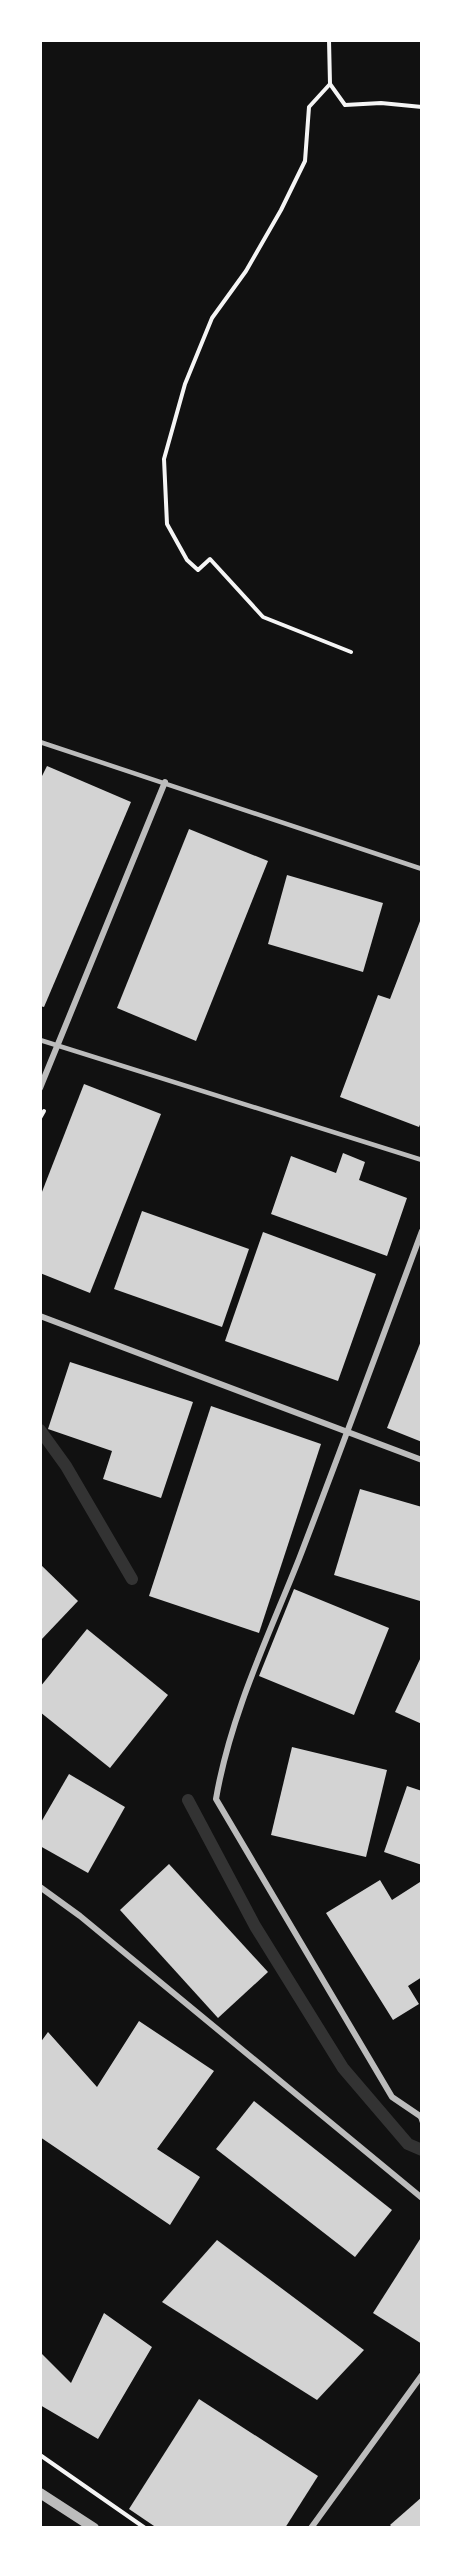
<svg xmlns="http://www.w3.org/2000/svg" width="462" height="2568" viewBox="0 0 462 2568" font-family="Cabin,sans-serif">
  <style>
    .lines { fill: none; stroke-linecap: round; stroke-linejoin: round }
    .stream { stroke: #333; stroke-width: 12 }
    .building { fill: #d3d3d3 }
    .path { stroke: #f5f5f5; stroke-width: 4 }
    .service { stroke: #bcbcbc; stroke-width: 4.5 }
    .minor { stroke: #bcbcbc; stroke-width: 6 }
    .tertiary { stroke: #bcbcbc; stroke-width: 10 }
  </style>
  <rect width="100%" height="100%" fill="#111"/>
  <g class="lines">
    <g class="stream">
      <path d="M40,1430L66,1466L132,1579"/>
      <path d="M188,1800L255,1926L343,2068L408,2144L422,2150"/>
    </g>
  </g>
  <g class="building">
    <path d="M47,766L131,802L44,1007L40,1006V780Z"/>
    <path d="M189,829L268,861L196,1041L117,1008Z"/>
    <path d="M287,875L383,903L363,972L268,944Z"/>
    <path d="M422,916V1120L419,1127L340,1097L378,995L390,999Z"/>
    <path d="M84,1084L161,1114L90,1293L40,1273V1197Z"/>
    <path d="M343,1153L365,1162L359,1180L407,1198L387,1256L271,1214L291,1156L336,1173Z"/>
    <path d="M142,1211L249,1249L222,1327L114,1289Z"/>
    <path d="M263,1232L376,1274L338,1381L225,1341Z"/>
    <path d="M421,1341H422V1442L387,1428Z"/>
    <path d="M70,1362L193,1402L161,1498L103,1479L112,1451L48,1429Z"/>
    <path d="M211,1406L321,1444L259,1633L149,1596Z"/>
    <path d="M360,1489L422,1507L420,1601L334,1575Z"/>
    <path d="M40,1564L78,1601L40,1641Z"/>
    <path d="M294,1589L389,1628L354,1715L259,1676Z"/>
    <path d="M87,1629L168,1695L110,1768L40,1712V1687Z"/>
    <path d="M422,1655V1724L395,1712Z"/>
    <path d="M292,1747L387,1770L366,1857L271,1835Z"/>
    <path d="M69,1774L125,1807L88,1873L40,1846V1824Z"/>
    <path d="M407,1786L422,1791V1865L384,1852Z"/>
    <path d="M169,1864L268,1972L218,2018L120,1910Z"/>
    <path d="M380,1880L392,1900L420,1882L422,1885V1977L408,1986L419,2004L393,2020L326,1913Z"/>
    <path d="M139,2021L214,2071L157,2149L200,2177L170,2225L40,2137V2043L48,2032L97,2087Z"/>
    <path d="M254,2101L392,2210L355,2257L216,2149Z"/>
    <path d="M422,2236V2344L373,2313Z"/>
    <path d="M217,2240L364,2350L317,2400L162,2302Z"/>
    <path d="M104,2313L152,2347L98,2439L40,2405V2352L71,2383Z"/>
    <path d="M199,2399L318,2476L285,2528H157L129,2509Z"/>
    <path d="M422,2497V2528H393L390,2525Z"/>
  </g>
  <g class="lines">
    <g class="path">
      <path d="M329,40L330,84L345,105L381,103L422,107"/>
      <path d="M330,84L309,107L305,161L281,210L246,271L212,318L185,384L164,459L167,524L187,560L198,570L210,559L263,617L351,652"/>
      <path d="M40,1118L44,1111"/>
      <path d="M40,2455L145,2528"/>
    </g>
    <g class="service">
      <path d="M40,742L422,869"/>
      <path d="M40,1040L422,1160"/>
      <path d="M420,2116L422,2122"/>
    </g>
    <g class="minor">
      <path d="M40,1088L165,782"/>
      <path d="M40,1316L422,1460"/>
      <path d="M40,1887L80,1916L422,2198"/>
      <path d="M420,2116L392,2097L216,1799C230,1716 268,1637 299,1559C341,1450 381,1341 422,1231"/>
      <path d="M311,2528L422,2375"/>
    </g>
    <path class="tertiary" d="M40,2493L94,2528"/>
  </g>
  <rect width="462" height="2568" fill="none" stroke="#ffffff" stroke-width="84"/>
</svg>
